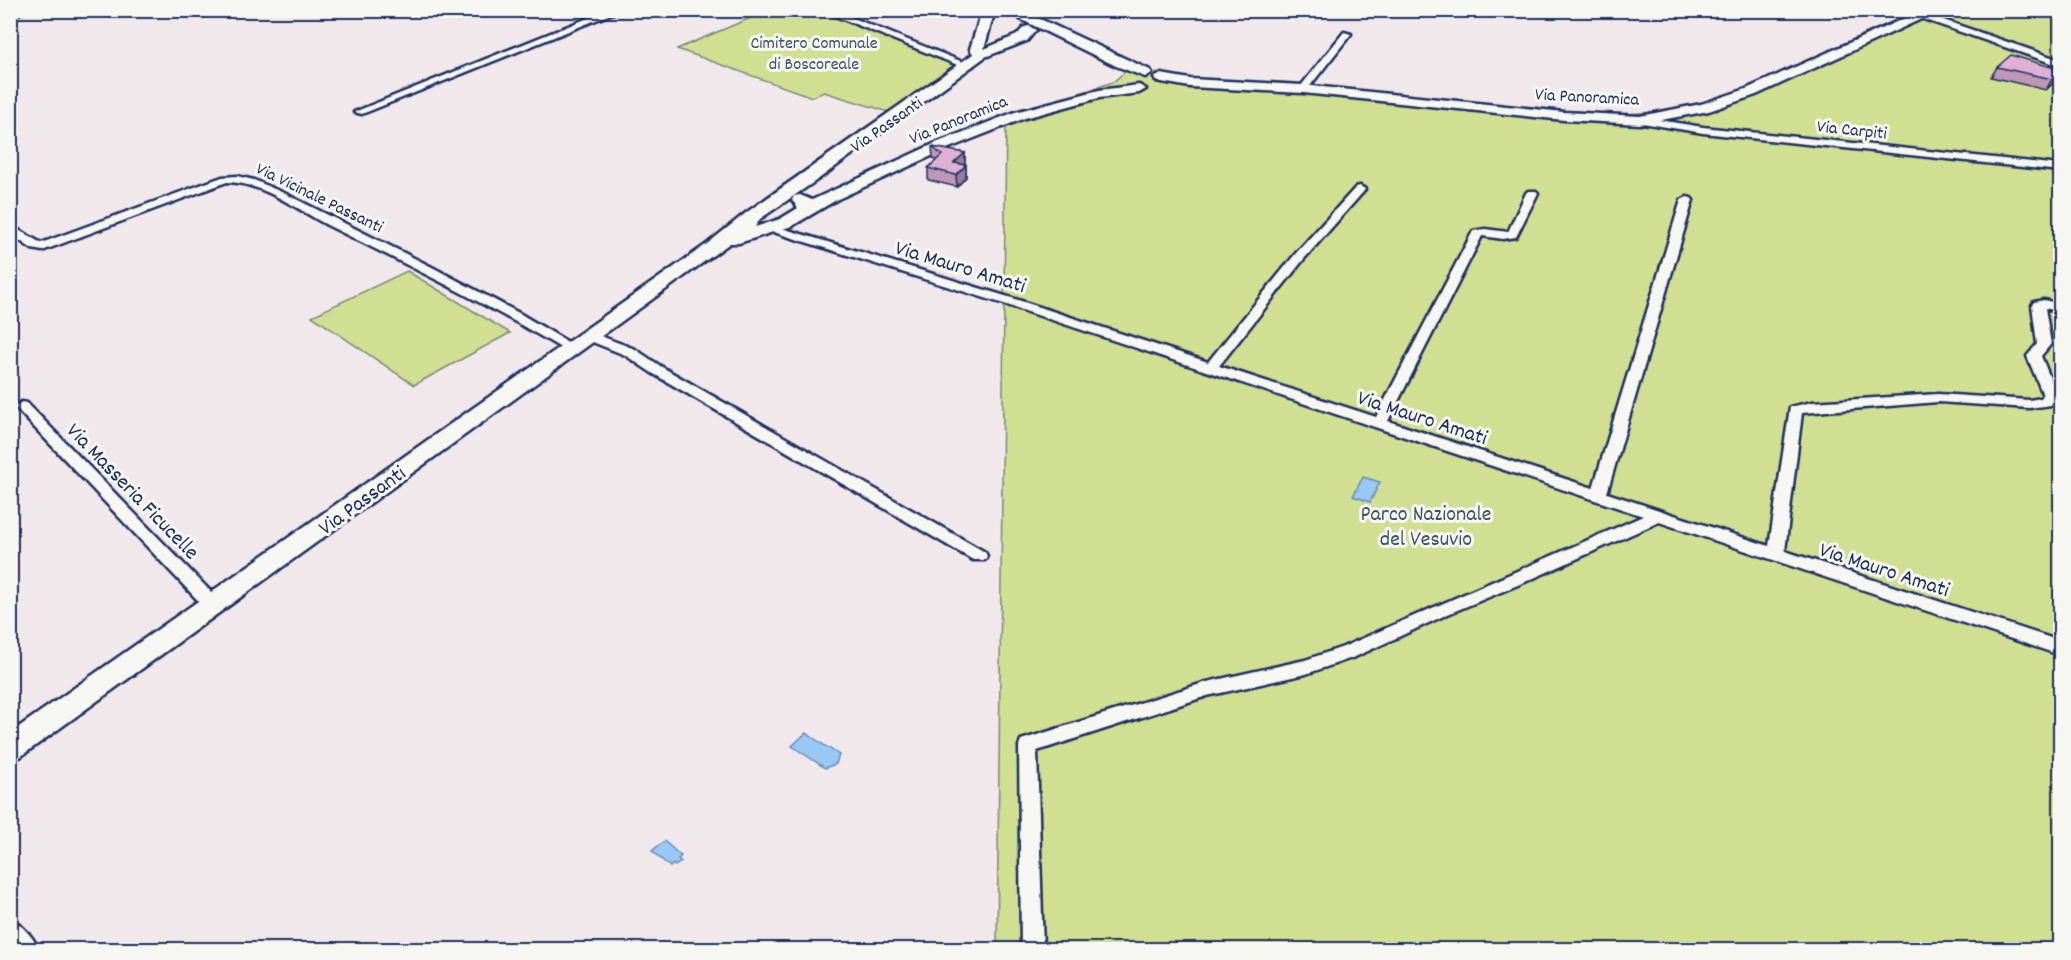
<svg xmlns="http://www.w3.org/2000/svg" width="2071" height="960" viewBox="0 0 2071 960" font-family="Dekko,sans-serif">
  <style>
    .green { fill: #d0df92; stroke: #768778; stroke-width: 1.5 }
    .water { fill: #98c8f4; stroke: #668bb8; stroke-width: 1.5 }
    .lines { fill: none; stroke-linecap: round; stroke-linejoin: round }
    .street-casing { stroke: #1b2f5e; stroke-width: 5 }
    .secondary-casing { stroke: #1b2f5e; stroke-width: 5 }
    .street { fill: #f6f6f2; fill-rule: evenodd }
    .secondary { fill: #f6f6f2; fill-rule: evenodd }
    .wall { fill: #be97b6; stroke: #1b2f5e; stroke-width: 1.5 }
    .shaded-wall { fill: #9b7b94; stroke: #1b2f5e; stroke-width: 1.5 }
    .building { fill: #ddb0d4; stroke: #1b2f5e; stroke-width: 1.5 }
    .labels { text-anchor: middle; stroke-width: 6; stroke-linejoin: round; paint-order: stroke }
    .far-park-label { font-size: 18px; fill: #3f5268; stroke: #f6f6f2 }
    .far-street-label { font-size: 18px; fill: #1b2f5e; stroke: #f6f6f2 }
    .street-label { font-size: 22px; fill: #1b2f5e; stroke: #f6f6f2 }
    .park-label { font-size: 22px; fill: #3f5268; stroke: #f6f6f2 }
  </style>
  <rect width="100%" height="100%" fill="#f1e8ec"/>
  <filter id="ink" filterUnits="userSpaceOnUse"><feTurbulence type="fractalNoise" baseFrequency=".0167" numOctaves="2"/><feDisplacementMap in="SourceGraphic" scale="12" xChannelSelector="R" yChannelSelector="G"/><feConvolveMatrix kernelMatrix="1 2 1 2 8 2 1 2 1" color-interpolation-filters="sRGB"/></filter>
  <g filter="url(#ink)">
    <g class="green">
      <path d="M767,11H821L963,65L895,114L824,92L812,97L677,49Z"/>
      <path d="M1915,11H2060V949L997,950L1006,118L1113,82L1126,71L1136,70L1211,81L1607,115L1674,111L1702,106L1785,71Z"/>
      <path d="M407,271L510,333L414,385L312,316Z"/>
    </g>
    <g class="water">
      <path d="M1363,477L1380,482L1370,502L1353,496Z"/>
      <path d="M806,733L839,755L836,764L825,768L792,746Z"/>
      <path d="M664,841L681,856L678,859L681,862L675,866L673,864L670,867L652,851Z"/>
    </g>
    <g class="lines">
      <defs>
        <g id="street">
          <path d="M14,10H26L10,18V12Z"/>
          <path d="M608,10H621L362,114L354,112Z"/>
          <path d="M820,10H833L973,66L965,68Z"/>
          <path d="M1920,14H1926L2060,60V66L1920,18Z"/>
          <path d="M1344,32L1351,34L1306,91H1300V87Z"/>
          <path d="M1640,117L1703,127L2060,165V171L1703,133L1636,122L1635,120Z"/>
          <path d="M237,176L254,180L286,194L432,267L519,313L578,348L571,352L566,351C489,305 408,265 327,225C297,209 263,183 227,182L42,251L32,249L10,234V225L41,243L222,177Z"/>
          <path d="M1360,186L1365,189L1364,191L1304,259L1219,366L1376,417L1473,231L1485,229L1508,232L1526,193L1528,191H1536L1538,193L1516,237L1503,239L1482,236L1388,421L1593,488L1681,200L1687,197L1691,198L1693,200L1607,493L1769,546L1790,407L1812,402L1938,394L2029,400L2041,398L2043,395L2027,356L2037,344L2032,305L2034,302L2044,300L2060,304V312L2045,308L2051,344L2041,356L2057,395L2051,405L2029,408L1938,402L1802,413L1785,551L2060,641V655L1659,522L1525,582L1448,614L1355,657L1306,674L1207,696L1037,751L1043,950H1021L1019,746L1021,740L1207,682L1305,660L1343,647L1643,516L1004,304L767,230L765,228L767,226H775L1012,298L1208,362L1296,253L1356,187Z"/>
          <path d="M590,332L635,349L662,367L985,552L987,556L985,560H973L652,373L625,355L585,339L584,336L585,333Z"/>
          <path d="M22,402L27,403L219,600L221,605L219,610L213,611L207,610L17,409L15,406Z"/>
          <path d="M10,919C22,924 34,938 39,950H14L10,946Z"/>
        </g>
        <g id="secondary">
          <path d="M982,10H995L984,49L1017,35L1024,27L1029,26L1036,30L1027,41L985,57L820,178L760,219L755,227L780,219L798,208L792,200L794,196L800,195L812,200L938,142L1015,112L1099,90L1139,85L1146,89L1139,93L1099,98L1025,118L949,148L838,199L792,226L739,243H730L20,757L10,761V733L707,244L747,212L973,54L970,49Z"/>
          <path d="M1923,10H1941L1756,95L1709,111L1640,124L1564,120L1303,93L1190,87L1156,81L1154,78L1161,74L1190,79L1303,85L1564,112L1640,116L1701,104L1746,89Z"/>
          <path d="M1025,12L1150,70L1152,73L1145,77L1116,66L1020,19L1019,16Z"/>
        </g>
      </defs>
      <use href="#street" class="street-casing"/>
      <use href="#secondary" class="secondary-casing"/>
      <use href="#street" class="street"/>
      <use href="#secondary" class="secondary"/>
    </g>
    <g class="wall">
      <path d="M1997,67L2061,70V73L2055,81L2046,90L1991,77Z"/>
      <path d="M932,147L965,153V164L964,165H966V177L957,187L928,180V168L936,161L933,158Z"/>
    </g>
    <g class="shaded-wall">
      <path d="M2061,72L2055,81L2046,90L2052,79Z"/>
      <path d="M965,153V164L955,174L954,163Z"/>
      <path d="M966,165V177L957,187L956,175Z"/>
    </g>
    <g class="building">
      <path d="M2011,55L2061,70V72L2052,79L1997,67Z"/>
      <path d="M932,147L965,153L954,163L966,165L956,175L928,168L942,155Z"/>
    </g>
  </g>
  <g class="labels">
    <g class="far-park-label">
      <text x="814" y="48">Cimitero Comunale<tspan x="814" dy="21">di Boscoreale</tspan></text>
    </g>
    <g class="far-street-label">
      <text transform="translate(1587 96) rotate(3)" y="6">Via Panoramica</text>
      <text transform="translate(958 119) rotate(-22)" y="6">Via Panoramica</text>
      <text transform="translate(886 124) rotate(-35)" y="6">Via Passanti</text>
      <text transform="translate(1852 129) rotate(6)" y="6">Via Carpiti</text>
      <text transform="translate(320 197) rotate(26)" y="6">Via Vicinale Passanti</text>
    </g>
    <g class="street-label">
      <text transform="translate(961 265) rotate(17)" y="8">Via Mauro Amati</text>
      <text transform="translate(1423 416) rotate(18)" y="8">Via Mauro Amati</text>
      <text transform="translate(134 490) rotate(46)" y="8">Via Masseria Ficucelle</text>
      <text transform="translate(361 499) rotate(-36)" y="8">Via Passanti</text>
      <text transform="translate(1885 568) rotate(18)" y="8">Via Mauro Amati</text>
    </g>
    <g class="park-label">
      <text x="1426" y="520">Parco Nazionale<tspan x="1426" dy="25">del Vesuvio</tspan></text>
    </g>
  </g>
  <rect width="2071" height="960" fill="none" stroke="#f6f6f2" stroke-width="36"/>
  <rect x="18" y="18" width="2035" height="924" fill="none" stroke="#1b2f5e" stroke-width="2" filter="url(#ink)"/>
</svg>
